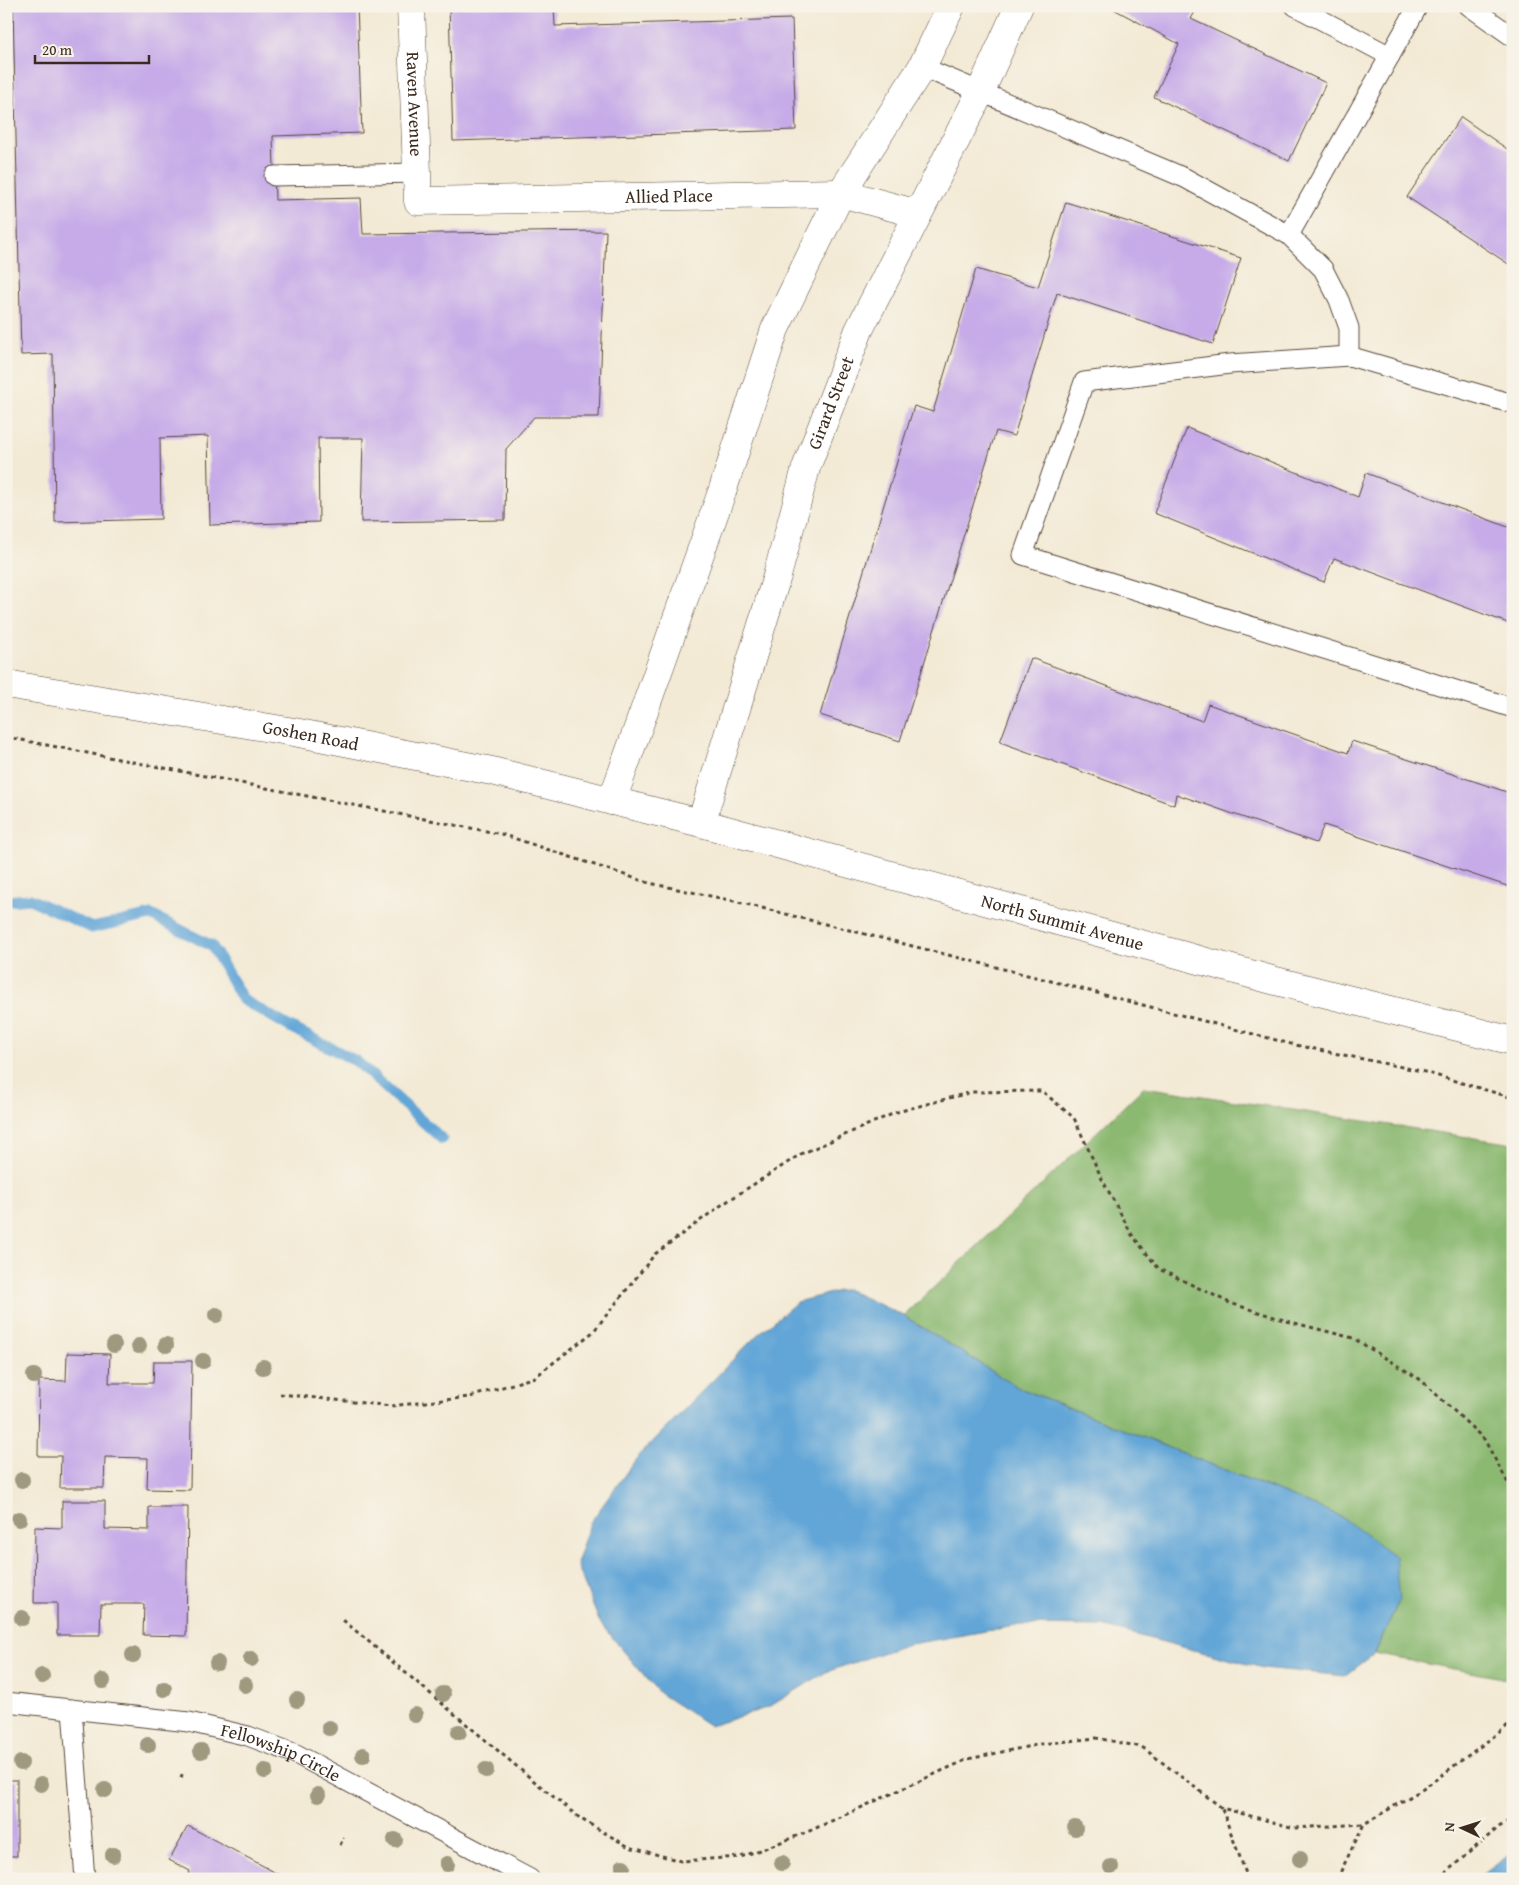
<svg xmlns="http://www.w3.org/2000/svg" width="1519" height="1885" viewBox="0 0 1519 1885" font-family="'Gentium Book Plus',serif">
  <style>
    .forest { fill: #8cb972; stroke: #647248 }
    .water { fill: #62a6d7; stroke: #4e687a }
    .lines { fill: none; stroke-linecap: round; stroke-linejoin: round }
    .stream { stroke: #62a6d7; stroke-width: 11 }
    .building { fill: #c6abe8 }
    .lane-casing { stroke: #574739; stroke-width: 21 }
    .street-casing { stroke: #574739; stroke-width: 29 }
    .secondary-casing { stroke: #574739; stroke-width: 29 }
    .path { stroke: #574739; stroke-width: 3; stroke-dasharray: 4 4; stroke-linecap: butt }
    .lane { stroke: #fff; stroke-width: 19 }
    .street { stroke: #fff; stroke-width: 28 }
    .secondary { stroke: #fff; stroke-width: 28 }
    .tree { fill: #9e997f }
    .labels { text-anchor: middle; stroke-width: 4; stroke-linejoin: round; paint-order: stroke }
    .street-label { font-size: 18px; fill: #3b2a1e; stroke: #f7f3e8 }
  </style>
  <rect width="100%" height="100%" fill="#f7f3e8"/>
  <filter id="ink" filterUnits="userSpaceOnUse"><feTurbulence type="fractalNoise" baseFrequency=".02" numOctaves="2"/><feDisplacementMap in="SourceGraphic" scale="10" xChannelSelector="R" yChannelSelector="G"/><feConvolveMatrix kernelMatrix="1 2 1 2 8 2 1 2 1" color-interpolation-filters="sRGB"/></filter>
  <filter id="wash" filterUnits="userSpaceOnUse"><feTurbulence type="fractalNoise" baseFrequency=".0096" numOctaves="4" result="noise"/><feDisplacementMap in="SourceGraphic" scale="20" xChannelSelector="R" yChannelSelector="G"/><feGaussianBlur stdDeviation="1.12" result="paint"/><feColorMatrix in="noise" values="0 0 0 0 0 0 0 0 0 0 0 0 0 0 0 0 0 1.4 0 .05"/><feComposite in="paint" operator="in"/></filter>
  <g filter="url(#wash)">
    <rect width="100%" height="100%" fill="#f3ead5"/>
    <path class="forest" d="M1144,1087L1513,1144V1680L1374,1654L1399,1601L1340,1516L1017,1387L904,1316Z"/>
    <g class="water">
      <path d="M846,1289L904,1316L1017,1387L1340,1516L1395,1556L1399,1601L1374,1654L1345,1676L1263,1668L1102,1626L1021,1625L905,1645L826,1672L769,1707L710,1726L659,1693L600,1623L576,1564L590,1523L636,1459L756,1336L797,1302Z"/>
      <path d="M1513,1852V1879H1477Z"/>
    </g>
    <g class="lines">
      <path class="stream" d="M6,901L30,899L92,928L151,915L212,946L243,1000L290,1027L356,1061L442,1139"/>
    </g>
    <g id="blocks">
      <g class="building">
        <path d="M13,6H357L362,133L273,136L275,200L361,198L363,234L606,231L599,417H534L506,449L505,520L361,522L363,438H318L319,522L210,525L208,436L160,438L161,519L55,522L53,354L21,355Z"/>
        <path d="M449,6H554L555,26L792,19L796,130L453,141Z"/>
        <path d="M1108,6H1198L1191,19L1326,83L1289,161L1154,97L1179,44Z"/>
        <path d="M1461,117L1513,153V267L1407,197Z"/>
        <path d="M1066,202L1241,258L1213,344L1057,293L1014,436L996,431L900,741L820,715L914,406L933,412L976,269L1038,287Z"/>
        <path d="M1187,428L1358,497L1366,473L1513,529V625L1334,558L1324,582L1154,513Z"/>
        <path d="M1031,658L1202,721L1208,704L1348,753L1352,741L1513,794V888L1324,825L1316,843L1176,794L1174,805L1000,742Z"/>
        <path d="M67,1353L110,1354L109,1383H153L154,1361H192L190,1490L147,1489L148,1458L105,1457L104,1488H60L61,1456H38L39,1380L66,1381Z"/>
        <path d="M62,1501H105V1529L149,1530V1507H188L186,1636L143,1635L144,1604H101L100,1635H57V1603H34L35,1527L62,1528Z"/>
        <rect x="6" y="1780" width="11" height="76"/>
        <path d="M188,1826L267,1868L286,1879H186L190,1871L169,1860Z"/>
      </g>
    </g>
  </g>
  <g filter="url(#ink)">
    <use href="#blocks" fill-opacity="0" stroke="#574739" stroke-width="1"/>
    <g class="lines">
      <defs>
        <g id="lane">
          <path d="M1295,6L1390,56"/>
          <path d="M1469,6L1513,37"/>
          <path d="M922,67L1185,178L1289,235L1323,269L1339,300L1349,328V356"/>
          <path d="M274,176L417,173"/>
          <path d="M1289,235L1418,6"/>
          <path d="M1513,404L1349,356L1230,364L1084,382L1023,555L1513,708"/>
          <path id="s1" d="M6,1702L189,1722L248,1736L296,1754L530,1879"/>
          <path d="M72,1709L85,1879"/>
        </g>
        <g id="street">
          <path id="s2" d="M411,6L418,201L841,193L918,214"/>
        </g>
        <g id="secondary">
          <path id="s3" d="M6,684L294,732L492,771L701,823L1272,980L1513,1041"/>
          <path d="M612,801L723,489L775,329L841,193L922,67L951,6"/>
          <path id="s4" d="M701,823L777,576L806,468L859,330L980,93L1019,6"/>
        </g>
      </defs>
      <use href="#lane" class="lane-casing"/>
      <use href="#street" class="street-casing"/>
      <use href="#secondary" class="secondary-casing"/>
      <g class="path">
        <path d="M6,737L501,834L649,883L734,901L1059,983L1295,1045L1421,1071L1513,1098"/>
        <path d="M280,1394L391,1406L470,1397L535,1377L593,1332L655,1254L720,1206L801,1154L897,1112L972,1092L1042,1091L1074,1118L1102,1179L1132,1235L1159,1269L1230,1303L1287,1321L1353,1338L1421,1380L1484,1439L1513,1492"/>
        <path d="M343,1620L534,1781L581,1819L629,1847L681,1861L741,1857L805,1833L968,1759L1041,1744L1096,1738L1142,1747L1222,1808L1294,1828L1364,1824L1423,1789L1505,1728L1513,1719"/>
        <path d="M181,1778L183,1771"/>
        <path d="M1222,1809L1248,1879"/>
        <path d="M340,1845L344,1837"/>
        <path d="M1337,1879L1364,1824"/>
        <path d="M1438,1879L1499,1827L1513,1818"/>
      </g>
      <use href="#lane" class="lane"/>
      <use href="#street" class="street"/>
      <use href="#secondary" class="secondary"/>
    </g>
    <g class="tree">
      <circle cx="216" cy="1315" r="8"/>
      <circle cx="114" cy="1345" r="8"/>
      <circle cx="166" cy="1345" r="8"/>
      <circle cx="139" cy="1346" r="8"/>
      <circle cx="203" cy="1361" r="8"/>
      <circle cx="263" cy="1367" r="8"/>
      <circle cx="34" cy="1376" r="8"/>
      <circle cx="22" cy="1480" r="8"/>
      <circle cx="19" cy="1519" r="8"/>
      <circle cx="22" cy="1618" r="8"/>
      <circle cx="133" cy="1655" r="8"/>
      <circle cx="251" cy="1659" r="8"/>
      <circle cx="217" cy="1663" r="8"/>
      <circle cx="42" cy="1676" r="8"/>
      <circle cx="103" cy="1681" r="8"/>
      <circle cx="245" cy="1685" r="8"/>
      <circle cx="164" cy="1689" r="8"/>
      <circle cx="443" cy="1694" r="8"/>
      <circle cx="297" cy="1700" r="8"/>
      <circle cx="415" cy="1715" r="8"/>
      <circle cx="329" cy="1728" r="8"/>
      <circle cx="459" cy="1732" r="8"/>
      <circle cx="148" cy="1745" r="8"/>
      <circle cx="201" cy="1751" r="8"/>
      <circle cx="363" cy="1755" r="8"/>
      <circle cx="21" cy="1763" r="8"/>
      <circle cx="486" cy="1770" r="8"/>
      <circle cx="265" cy="1771" r="8"/>
      <circle cx="41" cy="1784" r="8"/>
      <circle cx="105" cy="1790" r="8"/>
      <circle cx="318" cy="1795" r="8"/>
      <circle cx="1075" cy="1828" r="8"/>
      <circle cx="395" cy="1840" r="8"/>
      <circle cx="113" cy="1855" r="8"/>
      <circle cx="1300" cy="1859" r="8"/>
      <circle cx="782" cy="1863" r="8"/>
      <circle cx="447" cy="1864" r="8"/>
      <circle cx="623" cy="1867" r="8"/>
      <circle cx="1111" cy="1867" r="8"/>
    </g>
  </g>
  <g class="labels">
    <g class="street-label">
      <text dy="6" stroke="none"><textPath href="#s2" startOffset="98">Raven Avenue</textPath></text>
      <text dy="6" stroke="none"><textPath href="#s2" startOffset="446">Allied Place</textPath></text>
      <text dy="6" stroke="none"><textPath href="#s4" startOffset="440">Girard Street</textPath></text>
      <text dy="6" stroke="none"><textPath href="#s3" startOffset="309">Goshen Road</textPath></text>
      <text dy="6" stroke="none"><textPath href="#s3" startOffset="1084">North Summit Avenue</textPath></text>
      <text dy="6" stroke="none"><textPath href="#s1" startOffset="281">Fellowship Circle</textPath></text>
    </g>
  </g>
  <rect width="1519" height="1885" fill="none" stroke="#f7f3e8" stroke-width="25"/>
  <g transform="translate(1462 1828) rotate(274)" stroke="#f7f3e8" stroke-width="4" paint-order="stroke">
  <path d="M0-4L9 19L0 12L-9 19Z" fill="#3b2a1e"/>
  <text y="-8" font-size="14" font-weight="bold" text-anchor="middle" fill="#3b2a1e">N</text>
  </g>
  <path d="M35 55v8h114v-8" fill="none" stroke="#3b2a1e" stroke-width="2.5"/>
  <text x="42" y="55" font-size="15" fill="#3b2a1e" stroke="#f7f3e8" stroke-width="4" paint-order="stroke">20 m</text>
</svg>
